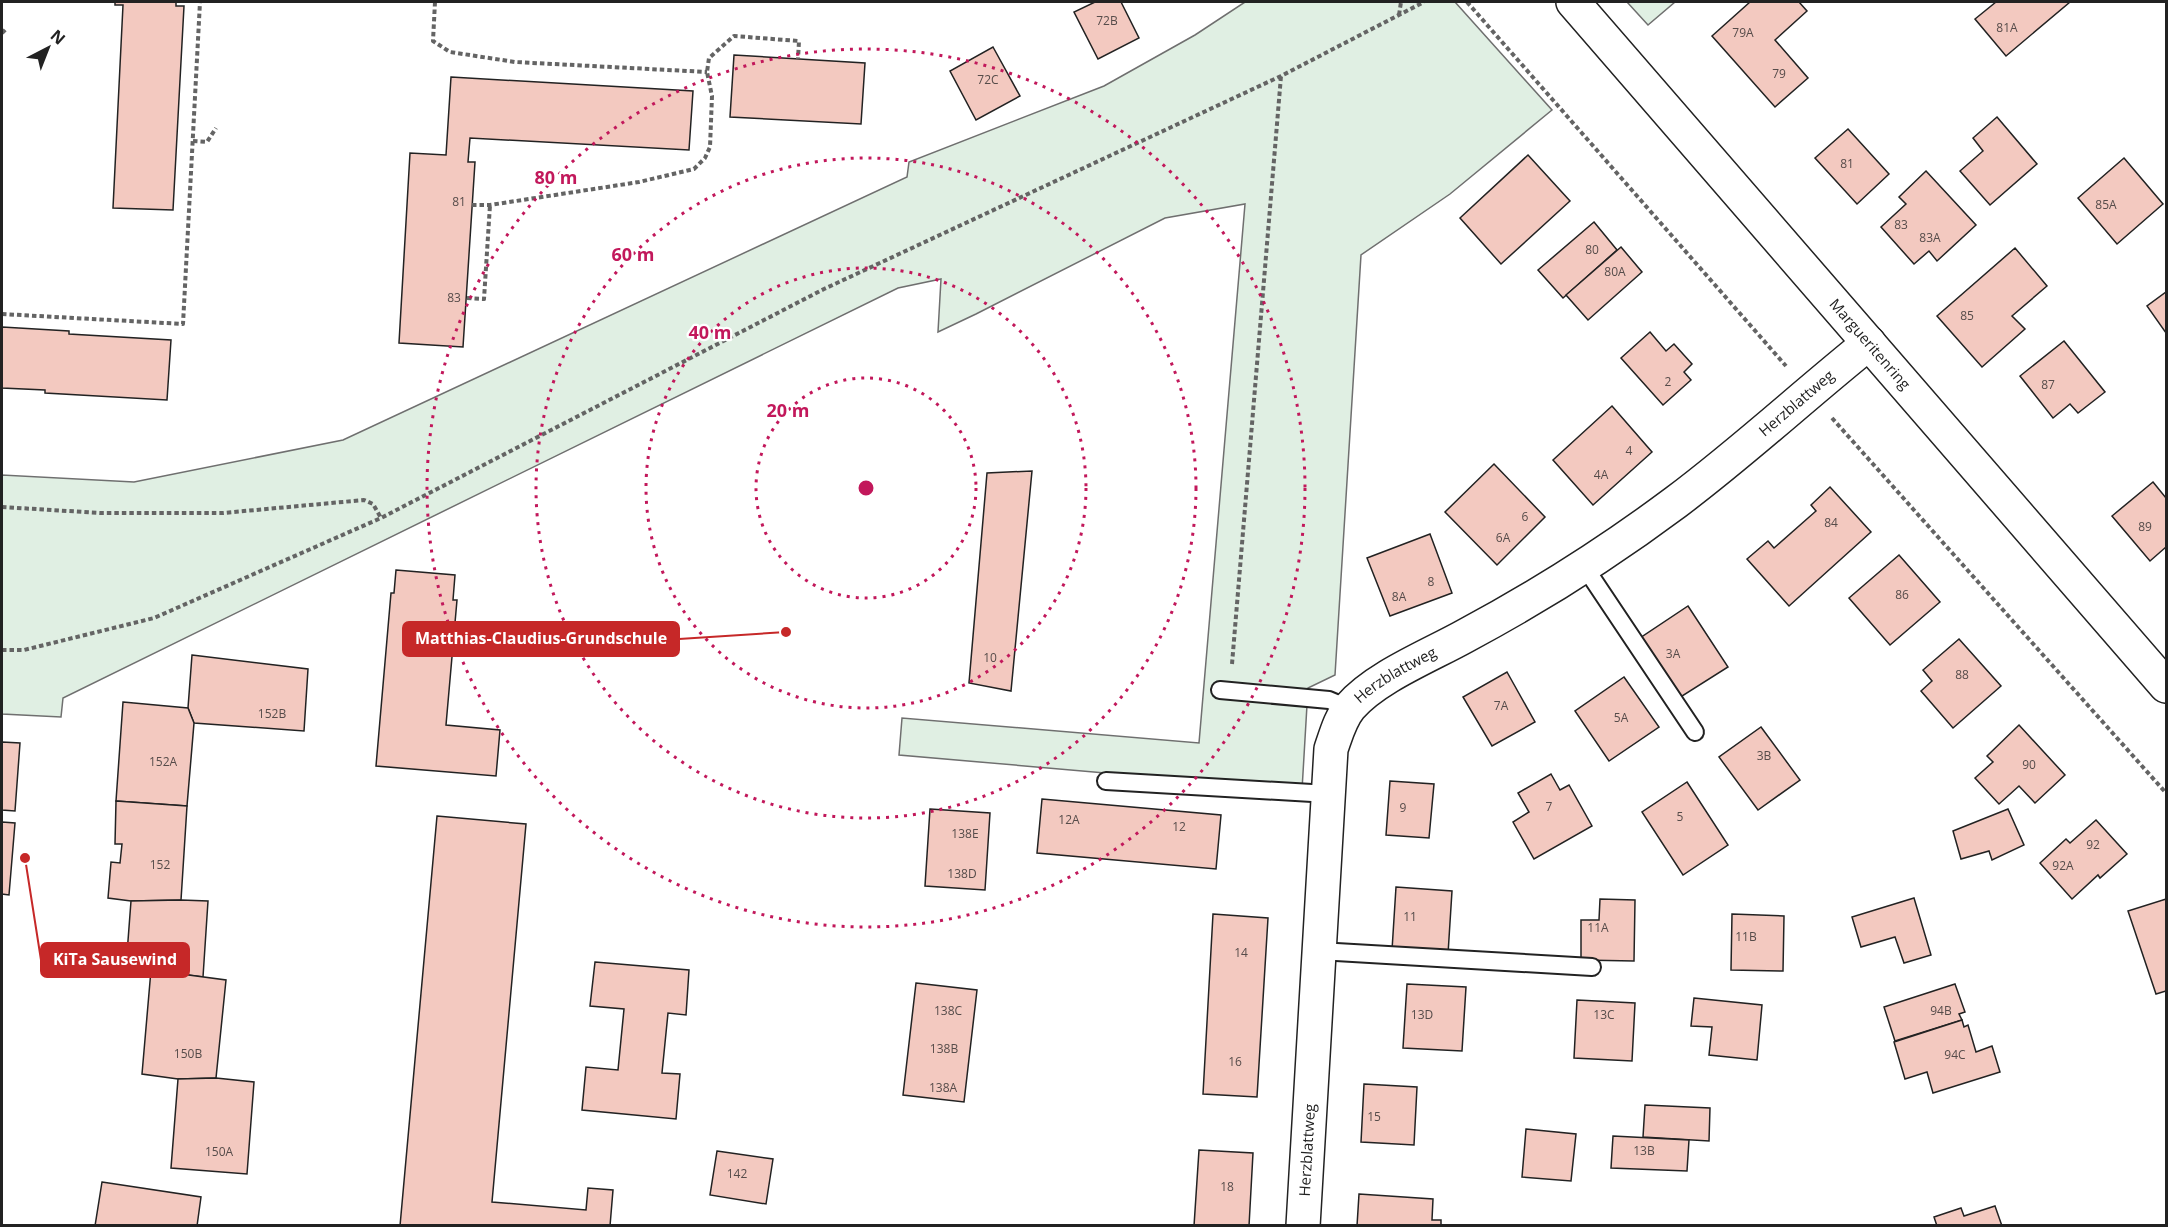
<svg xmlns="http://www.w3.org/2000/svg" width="2168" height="1227" viewBox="0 0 2168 1227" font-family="'Open Sans',sans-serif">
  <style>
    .green { fill: #e0efe3; stroke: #6f6f6f; stroke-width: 1.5 }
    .building { fill: #f3c9c0; stroke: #222; stroke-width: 1.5 }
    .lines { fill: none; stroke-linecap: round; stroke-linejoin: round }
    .lane-casing { stroke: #222; stroke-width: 20 }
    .street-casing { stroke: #222; stroke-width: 36 }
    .path { stroke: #646464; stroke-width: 4; stroke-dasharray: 4.5 3; stroke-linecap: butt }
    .lane { stroke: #fff; stroke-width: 16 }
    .street { stroke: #fff; stroke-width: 33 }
    .ring { fill: none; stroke: #c2185b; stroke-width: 3; stroke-dasharray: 3 6 }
    .labels { text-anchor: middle; stroke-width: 4.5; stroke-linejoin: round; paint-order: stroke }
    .number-label { font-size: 12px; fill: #564c4a }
    .street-label { font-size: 15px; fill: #222; stroke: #fff }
    .centre { fill: #c2185b; stroke: #fff; stroke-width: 3 }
    .ring-label { font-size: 18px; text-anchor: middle; font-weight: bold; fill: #c2185b; stroke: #fff; stroke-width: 4.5; stroke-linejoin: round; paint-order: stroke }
    .leader { fill: none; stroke: #c62828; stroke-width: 2 }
    .callout-dot { fill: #c62828; stroke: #fff; stroke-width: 2 }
    .callout { fill: #c62828; stroke: #c62828; stroke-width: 2 }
    .callout-label { font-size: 16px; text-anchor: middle; font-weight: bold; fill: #fff }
  </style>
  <rect width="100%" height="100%" fill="#fff"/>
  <g class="green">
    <path d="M1245,2H1455L1552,110L1450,194L1361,255L1335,675L1308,688L1302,790L899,755L902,718L1199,743L1245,204L1165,218L976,314L938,332L941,279L898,288L63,698L61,717L2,714V475L134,482L343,440L907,177L909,162L1104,86L1195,35Z"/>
    <path d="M1627,2H1675L1648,25Z"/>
  </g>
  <g class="building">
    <path d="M115,2H176V6H184L173,210L113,208L123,5H115Z"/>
    <path d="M1095,2H1121L1139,38L1098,59L1074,12Z"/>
    <path d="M1750,2H1799L1807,11L1775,40L1808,78L1775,107L1712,36Z"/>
    <path d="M1996,2H2070L2006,56L1975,19Z"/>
    <path d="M993,47L1020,96L976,120L950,71Z"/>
    <path d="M734,55L865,63L861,124L730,117Z"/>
    <path d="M451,77L693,91L689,150L470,138L468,162H475L463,347L399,343L410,153L446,155Z"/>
    <path d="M1997,117L2037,164L1990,205L1960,171L1983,151L1973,138Z"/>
    <path d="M1848,129L1889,174L1857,204L1815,158Z"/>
    <path d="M1528,155L1570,201L1501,264L1460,218Z"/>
    <path d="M2124,158L2163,204L2117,244L2078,198Z"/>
    <path d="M1926,171L1976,225L1937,261L1929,251L1914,264L1881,227L1906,204L1899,197Z"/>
    <path d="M1594,222L1617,250L1563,298L1538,270Z"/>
    <path d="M1621,247L1642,272L1588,320L1566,295Z"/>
    <path d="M2015,248L2047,286L2012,316L2025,329L1982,367L1937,316Z"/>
    <path d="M2166,292V333L2147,306Z"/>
    <path d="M2,327L69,331V334L171,340L167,400L45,393V390L2,388Z"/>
    <path d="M1650,332L1666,351L1674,344L1692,364L1684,372L1691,380L1663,405L1621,358Z"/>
    <path d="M2064,341L2105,392L2078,413L2070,404L2053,418L2020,376Z"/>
    <path d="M1612,406L1652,452L1593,505L1553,460Z"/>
    <path d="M1494,464L1545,517L1497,565L1445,512Z"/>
    <path d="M1032,471L1011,691L969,683L987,473Z"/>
    <path d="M2153,482L2166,498V547L2150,561L2112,516Z"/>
    <path d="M1830,487L1871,532L1789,606L1747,559L1768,541L1774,548L1816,511L1811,505Z"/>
    <path d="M1430,534L1452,593L1390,616L1367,558Z"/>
    <path d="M1899,555L1940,602L1890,645L1849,598Z"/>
    <path d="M396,570L455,575L453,600H457L446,725L500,730L496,776L376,766L391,593H394Z"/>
    <path d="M1688,606L1728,667L1679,698L1640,638Z"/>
    <path d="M1959,639L2001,686L1953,728L1921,691L1932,681L1923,670Z"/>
    <path d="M192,655L308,669L304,731L194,723L188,708Z"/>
    <path d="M1507,672L1535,722L1492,746L1463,697Z"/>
    <path d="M1624,677L1659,727L1609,761L1575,711Z"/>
    <path d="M123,702L188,708L194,723L187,806L116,801Z"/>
    <path d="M2019,725L2065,775L2035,803L2019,786L1999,804L1975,778L1993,762L1987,756Z"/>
    <path d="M1761,727L1800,780L1758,810L1719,757Z"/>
    <path d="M2,742L20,743L15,811L2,810Z"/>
    <path d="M1551,774L1560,790L1569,785L1592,826L1534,859L1513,822L1529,812L1518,793Z"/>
    <path d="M1390,781L1434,784L1429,838L1386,835Z"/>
    <path d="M1687,782L1728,845L1683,875L1642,812Z"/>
    <path d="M1042,799L1221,815L1216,869L1037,853Z"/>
    <path d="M116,801L187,806L181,900L131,901L108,898L111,862L120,863L122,844H115Z"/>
    <path d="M930,809L990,813L985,890L925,886Z"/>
    <path d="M2008,809L2024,845L1992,860L1989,851L1961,859L1953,831Z"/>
    <path d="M437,816L526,824L492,1202L586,1210L588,1188L613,1190L610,1226H400Z"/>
    <path d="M2096,820L2127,854L2100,878L2098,875L2072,899L2040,863L2066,839L2070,843Z"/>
    <path d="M2,822L15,823L9,895L2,894Z"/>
    <path d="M1396,887L1452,891L1448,954L1392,950Z"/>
    <path d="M1914,898L1931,955L1904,963L1895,937L1861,947L1852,917Z"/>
    <path d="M1600,899L1635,900L1634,961L1581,960V920H1599Z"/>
    <path d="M2166,899V991L2156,994L2128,911Z"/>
    <path d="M181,900L208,901L203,977L126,967L131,901Z"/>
    <path d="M1213,914L1268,918L1257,1097L1203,1094Z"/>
    <path d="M1732,914L1784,916L1783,971L1731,970Z"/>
    <path d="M595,962L689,970L686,1015L668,1013L662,1073L680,1074L676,1119L582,1110L586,1067L618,1070L624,1009L590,1006Z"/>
    <path d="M151,970L226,980L216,1078L178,1079L142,1074Z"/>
    <path d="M916,983L977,990L964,1102L903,1095Z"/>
    <path d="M1407,984L1466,987L1462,1051L1403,1048Z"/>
    <path d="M1955,984L1965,1012L1959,1014L1962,1020L1895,1041L1884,1007Z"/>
    <path d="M1694,998L1762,1005L1757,1060L1709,1055L1712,1027L1691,1026Z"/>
    <path d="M1577,1000L1635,1003L1632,1061L1574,1058Z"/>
    <path d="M1962,1020L1964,1027L1968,1025L1976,1052L1992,1046L2000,1072L1933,1093L1927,1072L1905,1079L1894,1042Z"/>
    <path d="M216,1078L254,1082L247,1174L171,1168L178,1079Z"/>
    <path d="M1364,1084L1417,1087L1414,1145L1361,1142Z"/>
    <path d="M1645,1105L1710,1108L1709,1141L1643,1137Z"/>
    <path d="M1526,1129L1576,1134L1571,1181L1522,1177Z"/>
    <path d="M1613,1136L1689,1140L1687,1171L1611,1168Z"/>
    <path d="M1199,1150L1253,1153L1249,1226H1194Z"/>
    <path d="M717,1151L773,1159L766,1204L710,1195Z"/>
    <path d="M102,1182L201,1197L197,1226H95Z"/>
    <path d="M1359,1194L1433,1199L1432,1220H1441V1226H1357Z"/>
    <path d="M1995,1206L2002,1226H1937L1934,1217L1961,1208L1964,1216Z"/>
  </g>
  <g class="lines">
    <defs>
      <g id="lane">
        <path d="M1584,566L1695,732"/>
        <path d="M1220,690L1329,700L1348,708"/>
        <path d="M1106,781L1329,794"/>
        <path d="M1319,951L1592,967"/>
      </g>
      <g id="street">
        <path id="s1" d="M1573,2L2166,686"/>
        <path id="s2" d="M1303,1226L1331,749C1336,735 1340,719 1350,707C1376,677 1429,656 1465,636C1538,597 1609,552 1676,502C1743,452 1804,395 1869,343"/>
      </g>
    </defs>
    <use href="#lane" class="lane-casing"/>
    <use href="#street" class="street-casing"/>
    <g class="path">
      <path d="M435,2L433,41L450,52L515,62L707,72"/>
      <path d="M1467,2L1786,366"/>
      <path d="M1399,15L1401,2"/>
      <path d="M2,33L7,28"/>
      <path d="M193,141L207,142L216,128"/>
      <path d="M472,205H490L639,182L694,169L705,158L710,147L712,96L707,72L709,58L734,36L799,41L798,59"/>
      <path d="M467,298L484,299L490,205"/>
      <path d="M2,314L183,324L200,2"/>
      <path d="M1832,418L2166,793"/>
      <path d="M2,507L101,513H223L364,500L373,504L381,518L824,289L1281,76L1424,2"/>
      <path d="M2,650H24L154,618L381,518"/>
      <path d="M1232,664L1281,76"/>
    </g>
    <use href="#lane" class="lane"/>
    <use href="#street" class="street"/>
  </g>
  <g class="ring">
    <circle cx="866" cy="488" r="110"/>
    <circle cx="866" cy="488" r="220"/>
    <circle cx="866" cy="488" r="330"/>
    <circle cx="866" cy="488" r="439"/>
  </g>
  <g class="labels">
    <g class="number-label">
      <text x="1107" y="25">72B</text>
      <text x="2007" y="32">81A</text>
      <text x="1743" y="37">79A</text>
      <text x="1779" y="78">79</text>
      <text x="988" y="84">72C</text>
      <text x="1847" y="168">81</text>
      <text x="459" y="206">81</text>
      <text x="2106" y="209">85A</text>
      <text x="1901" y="229">83</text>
      <text x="1930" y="242">83A</text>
      <text x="1592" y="254">80</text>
      <text x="1615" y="276">80A</text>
      <text x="454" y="302">83</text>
      <text x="1967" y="320">85</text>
      <text x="1668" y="386">2</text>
      <text x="2048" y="389">87</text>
      <text x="1629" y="455">4</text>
      <text x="1601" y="479">4A</text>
      <text x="1525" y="521">6</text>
      <text x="1831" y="527">84</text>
      <text x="2145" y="531">89</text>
      <text x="1503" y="542">6A</text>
      <text x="1431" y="586">8</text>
      <text x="1902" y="599">86</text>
      <text x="1399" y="601">8A</text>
      <text x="1673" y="658">3A</text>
      <text x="990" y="662">10</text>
      <text x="1962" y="679">88</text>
      <text x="1501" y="710">7A</text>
      <text x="272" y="718">152B</text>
      <text x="1621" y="722">5A</text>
      <text x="1764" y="760">3B</text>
      <text x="163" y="766">152A</text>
      <text x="2029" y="769">90</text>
      <text x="1549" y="811">7</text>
      <text x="1403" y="812">9</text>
      <text x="1680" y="821">5</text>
      <text x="1069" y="824">12A</text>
      <text x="1179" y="831">12</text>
      <text x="965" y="838">138E</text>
      <text x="2093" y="849">92</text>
      <text x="160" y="869">152</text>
      <text x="2063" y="870">92A</text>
      <text x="962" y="878">138D</text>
      <text x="1410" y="921">11</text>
      <text x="1598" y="932">11A</text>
      <text x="1746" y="941">11B</text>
      <text x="1241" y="957">14</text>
      <text x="948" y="1015">138C</text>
      <text x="1941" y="1015">94B</text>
      <text x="1422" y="1019">13D</text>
      <text x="1604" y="1019">13C</text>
      <text x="944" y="1053">138B</text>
      <text x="188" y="1058">150B</text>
      <text x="1955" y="1059">94C</text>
      <text x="1235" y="1066">16</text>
      <text x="943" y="1092">138A</text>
      <text x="1374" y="1121">15</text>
      <text x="1644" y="1155">13B</text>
      <text x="219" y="1156">150A</text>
      <text x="737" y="1178">142</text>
      <text x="1227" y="1191">18</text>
    </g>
    <g class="street-label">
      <text dy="5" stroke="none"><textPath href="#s1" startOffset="453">Margueritenring</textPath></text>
      <text dy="5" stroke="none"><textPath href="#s2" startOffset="1066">Herzblattweg</textPath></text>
      <text dy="5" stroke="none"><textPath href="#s2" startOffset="580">Herzblattweg</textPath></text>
      <text dy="5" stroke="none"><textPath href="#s2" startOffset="76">Herzblattweg</textPath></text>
    </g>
  </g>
  <circle cx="866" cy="488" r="9" class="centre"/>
  <g class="ring-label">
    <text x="556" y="184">80 m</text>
    <text x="633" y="261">60 m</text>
    <text x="710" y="339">40 m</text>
    <text x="788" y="417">20 m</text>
  </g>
  <path class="leader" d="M786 632L679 639M25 858L41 960"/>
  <g class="callout-dot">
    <circle cx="786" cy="632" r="6"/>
    <circle cx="25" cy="858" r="6"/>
  </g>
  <g class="callout">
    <rect x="403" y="622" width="276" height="34" rx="6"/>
    <rect x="41" y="943" width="148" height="34" rx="6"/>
  </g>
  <g class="callout-label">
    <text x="541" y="644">Matthias-Claudius-Grundschule</text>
    <text x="115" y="965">KiTa Sausewind</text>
  </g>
  <rect width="2168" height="1227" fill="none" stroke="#222222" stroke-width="6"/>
  <g transform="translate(48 48) rotate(42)" stroke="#ffffff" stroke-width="4.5" paint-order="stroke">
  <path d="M0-4.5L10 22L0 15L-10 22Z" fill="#222222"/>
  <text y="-9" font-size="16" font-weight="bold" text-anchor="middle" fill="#222222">N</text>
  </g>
</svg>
